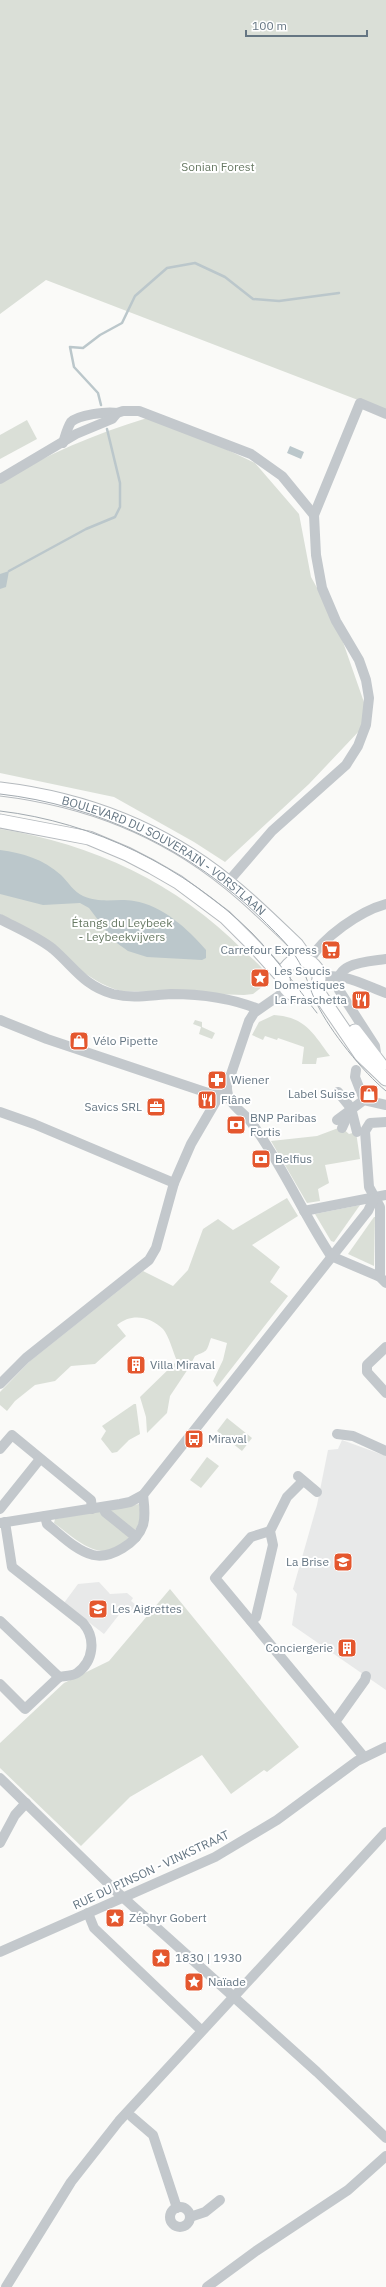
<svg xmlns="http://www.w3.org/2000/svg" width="386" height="2287" viewBox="0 0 386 2287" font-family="'IBM Plex Sans',sans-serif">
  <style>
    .built { fill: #e8e9e9 }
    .green { fill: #dadfd7 }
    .water { fill: #bbc7cb }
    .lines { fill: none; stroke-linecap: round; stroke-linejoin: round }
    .stream { stroke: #bbc7cb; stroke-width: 2.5 }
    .major-casing { stroke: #b5babe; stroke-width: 15 }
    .minor { stroke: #c3c8cc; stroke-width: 10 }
    .major { stroke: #fff; stroke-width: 13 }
    .tram { stroke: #a2aab0; stroke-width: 1 }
    .labels { text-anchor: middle; stroke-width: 4; stroke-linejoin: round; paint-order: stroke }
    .park-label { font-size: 12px; fill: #687a64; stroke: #fff }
    .street-label { font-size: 12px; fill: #657683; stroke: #fff }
    .poi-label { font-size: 12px; fill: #657683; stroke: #fff; text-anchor: start }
  </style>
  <rect width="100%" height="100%" fill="#fafaf8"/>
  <g class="built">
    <path d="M342,1440L386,1456V1690L292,1625L297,1594L293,1589L317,1505L328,1450L338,1449Z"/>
    <path d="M99,1582L110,1594L127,1593L133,1598L131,1601L136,1605L131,1611L125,1607L104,1634L64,1603L78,1584Z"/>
  </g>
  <g class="green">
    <path d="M0,0H386V413L358,400L46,280L0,314Z"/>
    <path d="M147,418L213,443L255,463L299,514L311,577L336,622L366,708L361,729L309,784L225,862L194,842L114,797L0,773V482C47,454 95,434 147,418Z"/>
    <path d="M27,420L37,439L0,459V435Z"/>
    <path d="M0,829C93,844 177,883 243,950C252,959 270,971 267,983L253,994L244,995L121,991C85,981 63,953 32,932C22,925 11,920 0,914Z"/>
    <path d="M274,1015C305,1017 313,1033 330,1056L317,1058L316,1064H302L304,1047L278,1038L277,1040L265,1036L263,1040L252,1035L259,1022Z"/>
    <path d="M195,1020L202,1022V1027L215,1033L212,1039L199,1034L201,1027L193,1024Z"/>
    <path d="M341,1127L349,1134L356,1132L360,1159L325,1165L329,1183L318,1189L320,1201L307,1203L271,1141L317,1136Z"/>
    <path d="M287,1198L298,1216L252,1245L280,1267L270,1282L288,1296L217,1387L213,1381L223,1360L227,1343L211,1338C206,1353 208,1350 195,1356L188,1369L170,1396L167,1413L147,1433L146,1417L140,1397L177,1361C173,1352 169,1336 163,1329C150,1316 131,1313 117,1325L126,1336L95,1364L71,1366L55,1381L35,1385L15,1401L7,1411L0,1405V1392L30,1361L143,1271L173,1286L188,1270L203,1229L218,1219L233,1230Z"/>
    <path d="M360,1205L334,1242L331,1241L315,1214Z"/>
    <path d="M374,1217H375L374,1266L348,1254Z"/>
    <path d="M134,1404H136L140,1434L129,1440L117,1452L112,1453L101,1439L106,1431L102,1426Z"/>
    <path d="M227,1418L252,1438L242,1451L217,1431Z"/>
    <path d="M207,1457L219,1466L201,1488L190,1480Z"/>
    <path d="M139,1504C142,1517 141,1524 131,1535C128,1538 124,1543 120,1546C97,1562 72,1536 54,1523L55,1519Z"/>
    <path d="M170,1589L299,1747L267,1772L264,1770L231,1794L202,1755L130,1797L81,1846L0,1768V1743L64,1683L109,1661Z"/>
  </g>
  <g class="water">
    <path d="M290,446L304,452L301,459L287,453Z"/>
    <path d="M9,571L6,587L0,589V574Z"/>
    <path d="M0,850C23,853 43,859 61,875C69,883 73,891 83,896C102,904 116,898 134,901C162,905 188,929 206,950V958L202,960L147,957L128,951L114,941L89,908L80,903L43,905L0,894Z"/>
  </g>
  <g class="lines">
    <g class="stream">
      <path d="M101,405L98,393L74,367L70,347L83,348L100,335L122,323L135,296L167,268L195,263L225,277L253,299L279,301L339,293"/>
      <path d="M9,571L86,529L115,517L120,507V483L107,429"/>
    </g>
    <defs>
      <g id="major">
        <path id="s1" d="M0,789C85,799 161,828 228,882C252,901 275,924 297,945L302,952L304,960"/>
        <path d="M0,821L89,838L127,854L152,867L178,882L225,917L256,948L283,978"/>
        <circle cx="301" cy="978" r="18"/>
        <path d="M316,989L361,1055L386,1079"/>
        <path d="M355,1031L381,1065"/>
      </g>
    </defs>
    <use href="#major" class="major-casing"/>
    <g class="minor">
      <path d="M63,443C65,437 67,428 71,422C78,415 107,411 117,413"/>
      <path d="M0,479L76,434L112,419L117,413L123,411H139L251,454L282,476L314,515"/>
      <path d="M228,882L272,831L346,765L358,746L366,725L369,698L366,680L359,660L336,621L322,588L316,555L314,515L360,403L386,414"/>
      <path d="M0,919C17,928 38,937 53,949C74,967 84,986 113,994C133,999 151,995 171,994C200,994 231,998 258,1009"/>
      <path d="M309,961C323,937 360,911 386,904"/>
      <path d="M319,979C340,970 366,986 386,993"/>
      <path d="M287,990L254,1013L249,1021L227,1086C226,1105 244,1111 253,1125C283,1166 303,1214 331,1256"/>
      <path d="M0,1020L47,1039L211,1094L225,1095"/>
      <path d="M377,1060L375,1046L339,990C332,962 366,962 386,959"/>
      <path d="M356,1070L355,1077L364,1100"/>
      <path d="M338,1092L351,1108L342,1128"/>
      <path d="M351,1108L357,1132"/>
      <path d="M0,1112L34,1124L174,1183"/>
      <path d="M337,1120L364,1100L386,1105"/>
      <path d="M304,1211L386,1195"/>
      <path d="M331,1256L380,1277L386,1283"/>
      <path d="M380,1277V1207L369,1187L365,1131L370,1123L386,1122"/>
      <path d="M386,1347L367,1365V1372L386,1393"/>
      <path d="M0,1384L26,1358L149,1260L156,1248L174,1183L191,1144L219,1096"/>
      <path d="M337,1434L353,1436L386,1451"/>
      <path d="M0,1449L12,1435L91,1500L92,1509"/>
      <path d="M298,1476L317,1492"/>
      <path d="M104,1507L105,1512L136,1537"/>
      <path d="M0,1509L40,1459"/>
      <path d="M45,1516L47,1524C60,1534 76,1551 93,1555C111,1559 137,1543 143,1525C146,1516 144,1504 143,1495"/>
      <path d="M5,1522L12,1567L83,1623C96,1638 94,1661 77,1673C73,1676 64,1676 59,1677"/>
      <path d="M0,1523L120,1504L130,1502L143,1495L368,1211L374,1198"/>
      <path d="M270,1531L251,1537L215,1578L364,1757"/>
      <path d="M0,1621L59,1677"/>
      <path d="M251,1621L256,1617L273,1545L270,1531L287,1497L303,1481"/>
      <path d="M0,1684L25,1709L59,1677"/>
      <path d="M335,1722L365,1680L366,1676"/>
      <path d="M0,1778L117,1892L317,2072L386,2138"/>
      <path d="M0,1843L15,1815L26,1803"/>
      <path d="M88,1913L94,1928L201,2030"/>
      <path d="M0,1952L215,1857L277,1820L357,1761L386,1747"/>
      <path d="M132,2117L153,2135L177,2208"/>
      <circle cx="180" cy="2217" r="10"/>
      <path d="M190,2217L205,2212L220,2200"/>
      <path d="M6,2287L71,2182L119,2121L386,1832"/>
      <path d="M207,2287L256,2251L348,2190L386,2156"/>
    </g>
    <use href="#major" class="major"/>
    <g class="tram">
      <path d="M0,794C97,805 192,850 262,919C274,931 287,943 296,957C306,972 309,989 317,1004C330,1031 363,1072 386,1091"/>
      <path d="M0,811C94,822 185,867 252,933C276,958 296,986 317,1013"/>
    </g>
  </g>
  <defs>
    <symbol id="supermarket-square" viewBox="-11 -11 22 22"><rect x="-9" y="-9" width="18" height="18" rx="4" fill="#e4572e" stroke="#fff"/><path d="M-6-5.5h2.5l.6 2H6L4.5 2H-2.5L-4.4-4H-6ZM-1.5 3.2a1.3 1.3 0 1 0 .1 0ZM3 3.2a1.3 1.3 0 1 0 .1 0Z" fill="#fff"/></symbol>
    <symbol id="sight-square" viewBox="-11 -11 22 22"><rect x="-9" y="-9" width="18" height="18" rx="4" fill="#e4572e" stroke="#fff"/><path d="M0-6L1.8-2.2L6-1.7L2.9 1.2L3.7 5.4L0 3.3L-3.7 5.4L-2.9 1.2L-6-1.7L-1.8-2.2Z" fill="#fff"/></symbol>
    <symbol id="restaurant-square" viewBox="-11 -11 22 22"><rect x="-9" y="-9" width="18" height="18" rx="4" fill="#e4572e" stroke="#fff"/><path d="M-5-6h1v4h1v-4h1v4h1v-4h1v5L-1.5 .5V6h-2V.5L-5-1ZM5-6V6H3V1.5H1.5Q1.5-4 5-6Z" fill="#fff"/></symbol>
    <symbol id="shop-square" viewBox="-11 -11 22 22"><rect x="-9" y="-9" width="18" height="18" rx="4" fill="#e4572e" stroke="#fff"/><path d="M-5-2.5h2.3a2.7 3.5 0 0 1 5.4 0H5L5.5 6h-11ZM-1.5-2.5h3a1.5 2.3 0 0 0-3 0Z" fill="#fff"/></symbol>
    <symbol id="pharmacy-square" viewBox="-11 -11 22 22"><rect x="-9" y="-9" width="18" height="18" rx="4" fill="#e4572e" stroke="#fff"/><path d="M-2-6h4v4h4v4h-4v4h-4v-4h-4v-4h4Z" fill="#fff"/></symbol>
    <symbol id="office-square" viewBox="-11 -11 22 22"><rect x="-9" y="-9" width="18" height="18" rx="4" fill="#e4572e" stroke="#fff"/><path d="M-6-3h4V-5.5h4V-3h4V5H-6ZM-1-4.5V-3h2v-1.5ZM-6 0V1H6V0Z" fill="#fff"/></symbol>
    <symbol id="bank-square" viewBox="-11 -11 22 22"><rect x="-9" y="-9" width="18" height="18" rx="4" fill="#e4572e" stroke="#fff"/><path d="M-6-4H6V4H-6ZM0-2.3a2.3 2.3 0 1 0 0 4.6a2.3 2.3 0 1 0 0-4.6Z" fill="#fff"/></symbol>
    <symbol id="building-square" viewBox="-11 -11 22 22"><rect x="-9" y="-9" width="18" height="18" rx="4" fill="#e4572e" stroke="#fff"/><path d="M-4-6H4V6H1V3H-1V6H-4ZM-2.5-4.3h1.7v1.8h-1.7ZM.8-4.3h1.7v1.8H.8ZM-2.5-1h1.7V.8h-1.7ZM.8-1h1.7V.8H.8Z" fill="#fff"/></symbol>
    <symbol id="bus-square" viewBox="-11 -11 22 22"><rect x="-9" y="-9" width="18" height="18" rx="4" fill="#e4572e" stroke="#fff"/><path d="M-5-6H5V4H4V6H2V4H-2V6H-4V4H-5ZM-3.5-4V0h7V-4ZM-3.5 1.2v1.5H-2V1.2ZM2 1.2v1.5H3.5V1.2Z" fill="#fff"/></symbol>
    <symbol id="school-square" viewBox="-11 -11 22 22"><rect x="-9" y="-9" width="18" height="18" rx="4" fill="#e4572e" stroke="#fff"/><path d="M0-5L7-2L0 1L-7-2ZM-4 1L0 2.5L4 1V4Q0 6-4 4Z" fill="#fff"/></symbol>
  </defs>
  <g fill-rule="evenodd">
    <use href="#supermarket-square" x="320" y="939" width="22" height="22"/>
    <use href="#sight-square" x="249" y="967" width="22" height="22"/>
    <use href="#restaurant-square" x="350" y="989" width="22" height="22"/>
    <use href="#shop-square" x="68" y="1030" width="22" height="22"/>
    <use href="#pharmacy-square" x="206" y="1069" width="22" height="22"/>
    <use href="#shop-square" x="358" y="1083" width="22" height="22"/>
    <use href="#restaurant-square" x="196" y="1089" width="22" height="22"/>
    <use href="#office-square" x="145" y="1096" width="22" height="22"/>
    <use href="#bank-square" x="225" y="1114" width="22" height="22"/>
    <use href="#bank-square" x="250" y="1148" width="22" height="22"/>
    <use href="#building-square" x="125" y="1354" width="22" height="22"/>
    <use href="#bus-square" x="183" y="1428" width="22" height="22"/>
    <use href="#school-square" x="332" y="1551" width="22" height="22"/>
    <use href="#school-square" x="87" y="1598" width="22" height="22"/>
    <use href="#building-square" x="336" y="1637" width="22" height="22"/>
    <use href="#sight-square" x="104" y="1907" width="22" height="22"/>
    <use href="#sight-square" x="150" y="1947" width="22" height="22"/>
    <use href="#sight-square" x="183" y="1971" width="22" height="22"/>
  </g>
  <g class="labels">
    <g class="park-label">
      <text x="218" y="171">Sonian Forest</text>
      <text x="122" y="927">Étangs du Leybeek<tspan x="122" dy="14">- Leybeekvijvers</tspan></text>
    </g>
    <g class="street-label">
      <text dy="4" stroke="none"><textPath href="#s1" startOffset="180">BOULEVARD DU SOUVERAIN - VORSTLAAN</textPath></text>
      <text transform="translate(151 1870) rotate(-25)" y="4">RUE DU PINSON - VINKSTRAAT</text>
    </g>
    <g class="poi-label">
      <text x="317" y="954" text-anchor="end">Carrefour Express</text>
      <text x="274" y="975">Les Soucis<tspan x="274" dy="14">Domestiques</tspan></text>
      <text x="347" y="1004" text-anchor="end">La Fraschetta</text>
      <text x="93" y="1045">Vélo Pipette</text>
      <text x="231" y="1084">Wiener</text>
      <text x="355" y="1098" text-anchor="end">Label Suisse</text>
      <text x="221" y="1104">Flâne</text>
      <text x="142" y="1111" text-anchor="end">Savics SRL</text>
      <text x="250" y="1122">BNP Paribas<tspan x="250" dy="14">Fortis</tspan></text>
      <text x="275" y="1163">Belfius</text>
      <text x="150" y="1369">Villa Miraval</text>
      <text x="208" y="1443">Miraval</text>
      <text x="329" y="1566" text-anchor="end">La Brise</text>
      <text x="112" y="1613">Les Aigrettes</text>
      <text x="333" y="1652" text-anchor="end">Conciergerie</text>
      <text x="129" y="1922">Zéphyr Gobert</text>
      <text x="175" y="1962">1830 | 1930</text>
      <text x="208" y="1986">Naïade</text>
    </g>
  </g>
  <path d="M246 30v6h121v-6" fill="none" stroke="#657683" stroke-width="2"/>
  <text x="252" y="30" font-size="12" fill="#657683" stroke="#ffffff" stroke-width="3" paint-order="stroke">100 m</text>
</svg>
